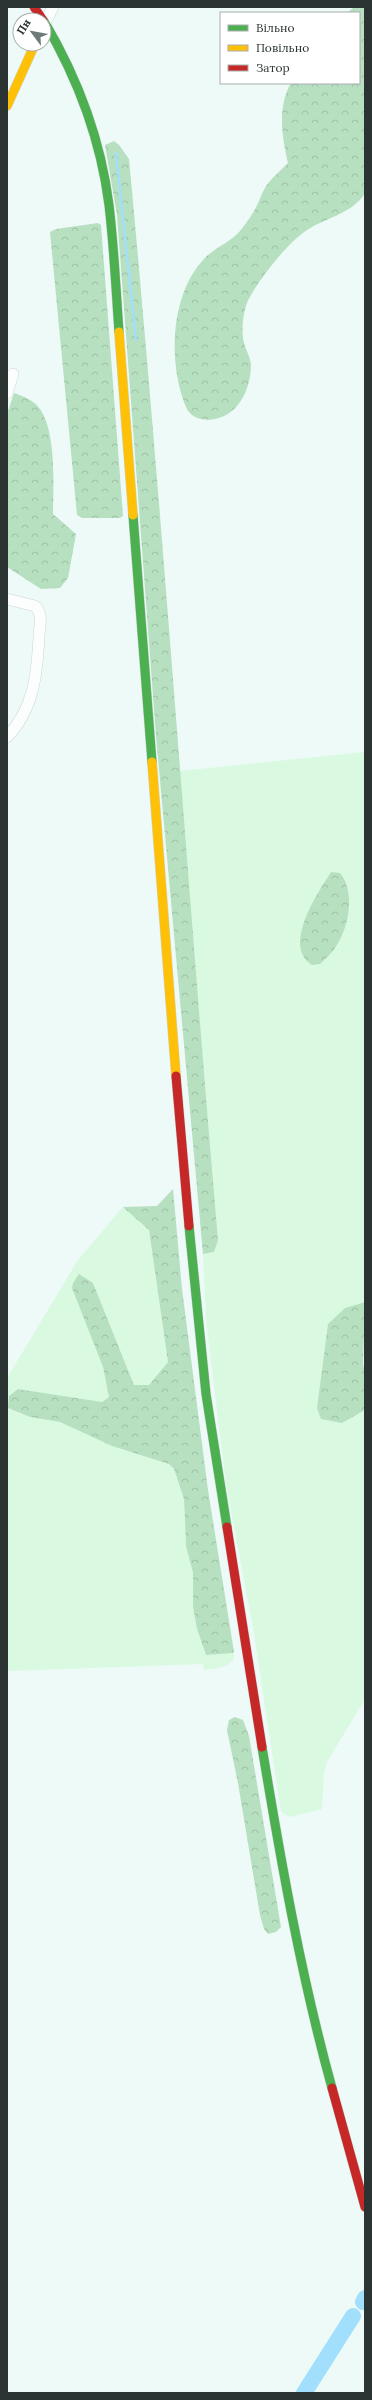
<svg xmlns="http://www.w3.org/2000/svg" width="372" height="2400" viewBox="0 0 372 2400" font-family="Lora,serif">
  <style>
    .green { fill: #d9fae1; fill-rule: evenodd }
    .forest { fill: url(#forest-crowns) }
    .lines { fill: none; stroke-linecap: round; stroke-linejoin: round }
    .stream { stroke: #a1dffc; stroke-width: 2.5 }
    .river { stroke: #a1dffc; stroke-width: 16 }
    .street-casing { stroke: #ccd5d4; stroke-width: 12 }
    .fast-casing { stroke: #ccd5d4; stroke-width: 10 }
    .slow-casing { stroke: #ccd5d4; stroke-width: 10 }
    .jam-casing { stroke: #ccd5d4; stroke-width: 10 }
    .street { stroke: #fcfefe; stroke-width: 11 }
    .fast { stroke: #4caf50; stroke-width: 9 }
    .slow { stroke: #ffc107; stroke-width: 9 }
    .jam { stroke: #c62828; stroke-width: 9 }
  </style>
  <defs>
    <pattern id="forest-crowns" width="20" height="18" patternUnits="userSpaceOnUse"><rect width="20" height="18" fill="#b7e0c1"/><path d="M2 6a3 3 0 1 1 6 0M12 15a3 3 0 1 1 6 0" fill="none" stroke="#9ec1a6"/></pattern>
  </defs>
  <rect width="100%" height="100%" fill="#edfaf8"/>
  <g class="green">
    <path d="M365,752V1302L345,1308L328,1324L327,1339L342,1423L365,1410V1699L327,1762L324,1774L322,1809L290,1817L281,1812L254,1634L226,1484L206,1320L203,1254L214,1252L218,1240L179,771ZM345,879C357,911 341,941 320,964Z"/>
    <path d="M123,1207L149,1230L168,1362L149,1385H134L93,1283L103,1367L109,1397L102,1402L18,1389L8,1408L30,1417L60,1422L112,1446L169,1464L174,1469L184,1499L186,1546L193,1573V1607L197,1629L206,1655L234,1652C236,1668 216,1668 204,1670L203,1664L7,1671V1378L78,1260Z"/>
  </g>
  <g class="forest">
    <path d="M354,7H365V193C352,215 322,218 303,233C286,245 255,284 247,303C243,313 241,332 244,343C246,350 250,357 251,364C251,384 243,407 224,416C212,422 192,422 186,407C168,364 170,296 203,260C213,248 230,243 240,231C245,225 250,218 254,211C259,203 261,194 266,186C272,178 281,170 288,163C282,137 277,107 291,83H359V13H347Z"/>
    <path d="M114,141L119,145L129,159C163,519 187,880 218,1240L214,1252L203,1254L156,736L117,215L105,145Z"/>
    <path d="M98,223L101,225L123,516L120,518H82L77,515L50,232L56,229Z"/>
    <path d="M14,393C20,395 28,398 33,402C58,419 53,487 53,514L76,534L68,578L60,588L41,589L7,567V414Z"/>
    <path d="M331,872L340,873C356,892 349,928 335,948C331,954 325,959 320,964L312,965C282,946 317,894 331,872Z"/>
    <path d="M173,1189L182,1289L208,1490L234,1652L232,1653L206,1655L197,1629L193,1607V1573L186,1546L184,1499L174,1469L169,1464L112,1446L60,1422L30,1417L8,1408L9,1396L18,1389L102,1402L109,1397L103,1367L72,1288L73,1283L79,1274L93,1283L134,1385H149L168,1362L149,1230L123,1207L157,1206Z"/>
    <path d="M365,1302L363,1365L365,1370V1410L342,1423L321,1419L317,1408L328,1324L345,1308Z"/>
    <path d="M235,1717L243,1720L249,1736L281,1927L276,1932L268,1934L264,1929L260,1915L238,1783L227,1730L229,1720Z"/>
  </g>
  <g class="lines">
    <path class="stream" d="M116,153L136,340"/>
    <g class="river">
      <path d="M363,2302L365,2298"/>
      <path d="M304,2393L353,2316"/>
    </g>
    <defs>
      <g id="street">
        <path d="M45,23L53,7"/>
        <path d="M7,393L13,374"/>
        <path d="M7,599L35,606C44,615 39,625 39,637C37,674 34,709 7,737"/>
      </g>
      <g id="fast">
        <path d="M44,21C77,77 101,141 109,205C114,247 116,290 119,332"/>
        <path d="M133,515L152,762"/>
        <path d="M189,1226L206,1394L227,1527"/>
        <path d="M262,1747C281,1862 301,1976 332,2088"/>
      </g>
      <g id="slow">
        <path d="M7,106L35,44"/>
        <path d="M119,332L133,515"/>
        <path d="M152,762L176,1076"/>
      </g>
      <g id="jam">
        <path d="M34,7L43,20"/>
        <path d="M176,1076L189,1226"/>
        <path d="M227,1527L262,1747"/>
        <path d="M332,2088L365,2207"/>
      </g>
    </defs>
    <use href="#street" class="street-casing"/>
    <use href="#fast" class="fast-casing"/>
    <use href="#slow" class="slow-casing"/>
    <use href="#jam" class="jam-casing"/>
    <use href="#street" class="street"/>
    <use href="#fast" class="fast"/>
    <use href="#slow" class="slow"/>
    <use href="#jam" class="jam"/>
  </g>
  <rect width="372" height="2400" fill="none" stroke="#2b3433" stroke-width="16"/>
  <rect x="220" y="12" width="140" height="72" fill="#ffffff" stroke="#aaaead"/>
  <rect x="228" y="25" width="20" height="6" fill="#4caf50" stroke="#aaaead"/>
  <text x="256" y="32" font-size="12" fill="#2b3433">Вільно</text>
  <rect x="228" y="45" width="20" height="6" fill="#ffc107" stroke="#aaaead"/>
  <text x="256" y="52" font-size="12" fill="#2b3433">Повільно</text>
  <rect x="228" y="65" width="20" height="6" fill="#c62828" stroke="#aaaead"/>
  <text x="256" y="72" font-size="12" fill="#2b3433">Затор</text>
  <g transform="translate(32 32) rotate(302)"><circle r="19" fill="#ffffff" stroke="#aaaead"/>
  <path d="M0-3L7 15L0 10L-7 15Z" fill="#6f7978"/>
  <text y="-6" font-size="11" font-weight="bold" text-anchor="middle" fill="#2b3433">Пн</text>
  </g>
</svg>
